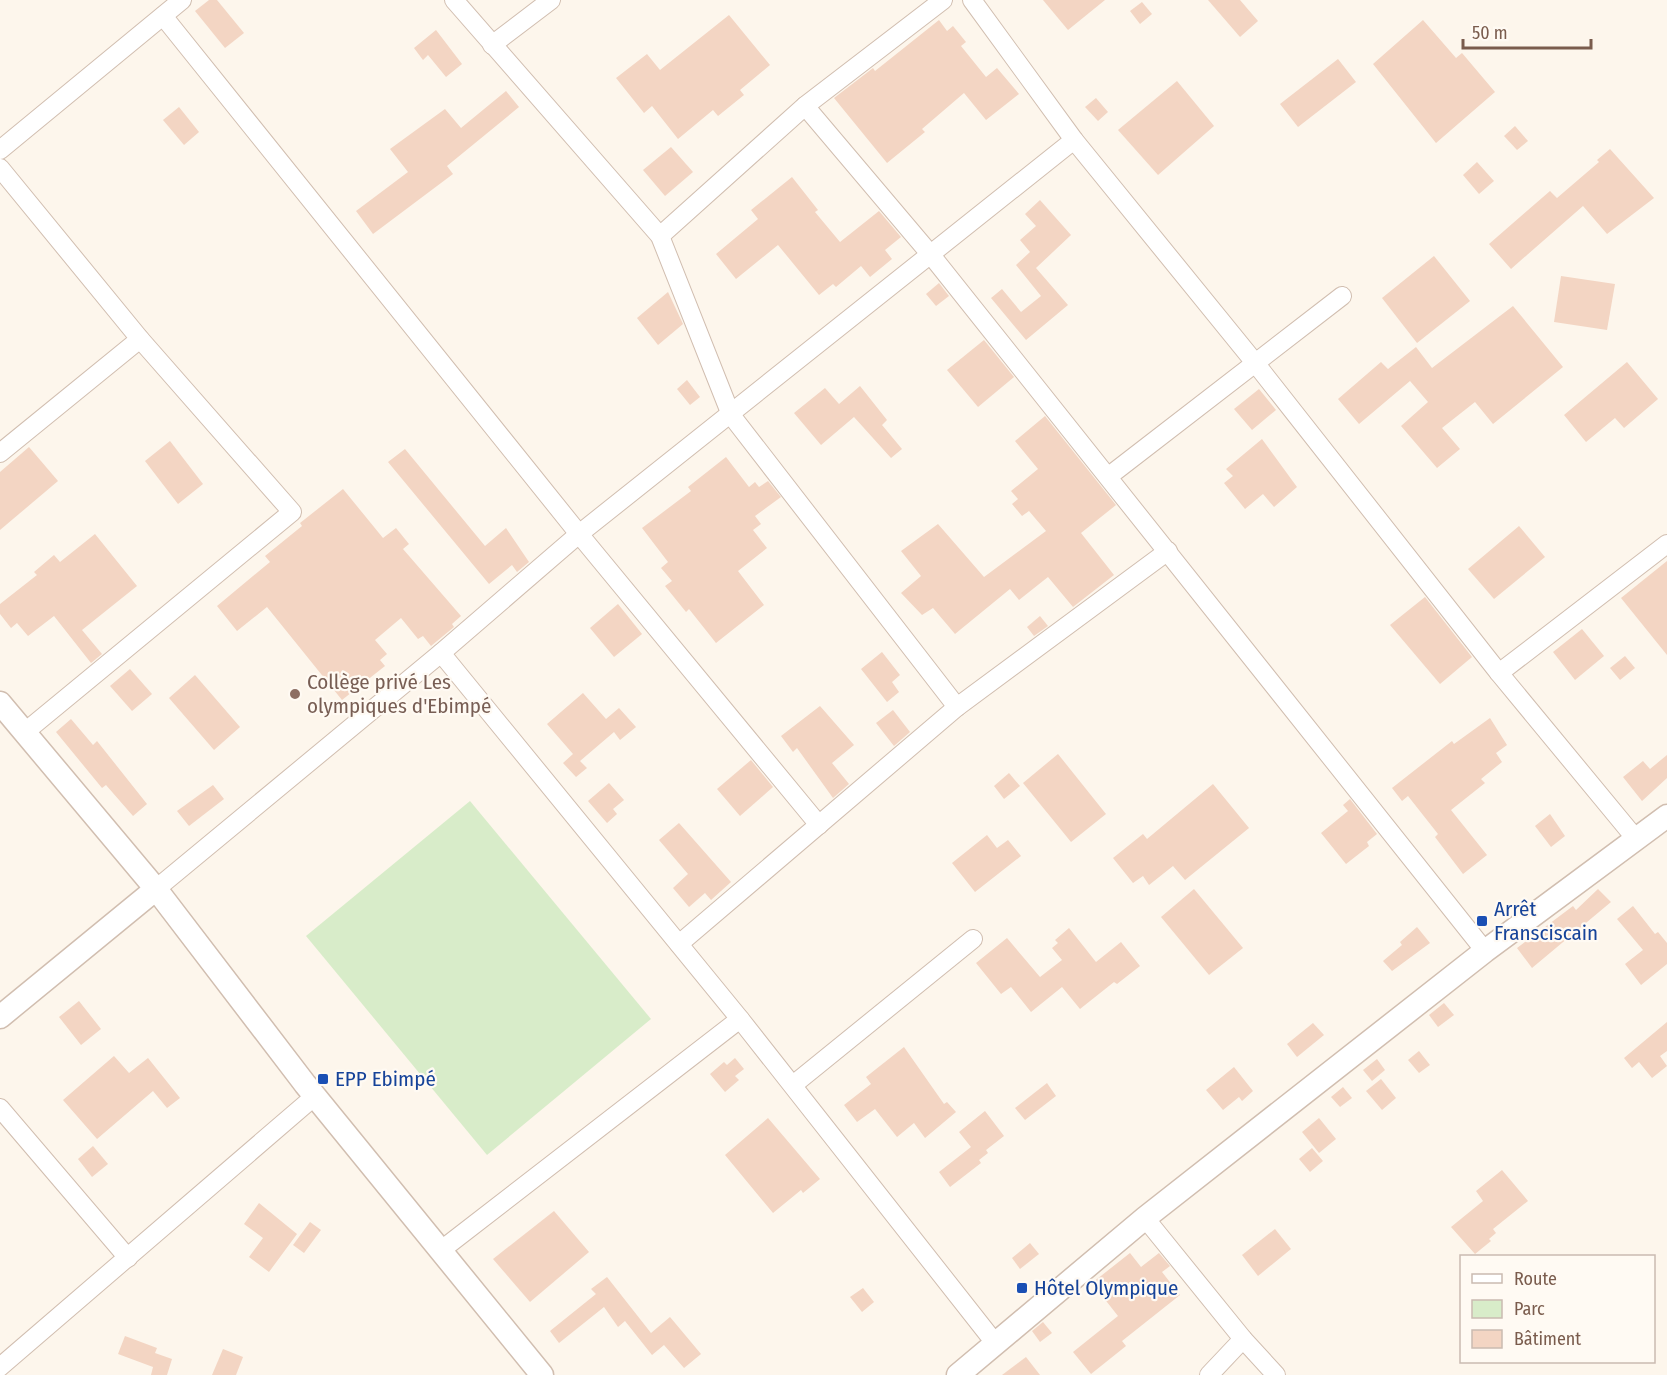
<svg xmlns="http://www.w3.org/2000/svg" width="1667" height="1375" viewBox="0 0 1667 1375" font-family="'Fira Sans Condensed',sans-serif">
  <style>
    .green { fill: #d8ecc9 }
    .building { fill: #f3d5c3 }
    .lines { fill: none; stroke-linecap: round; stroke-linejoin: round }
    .minor-casing { stroke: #d1beb0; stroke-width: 20 }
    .tertiary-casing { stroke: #d1beb0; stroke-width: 25 }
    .minor { stroke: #fff; stroke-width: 18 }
    .tertiary { stroke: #fff; stroke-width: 22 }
    .education-dot { fill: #8d6e63; stroke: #fffaf3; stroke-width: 2 }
    .transit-dot { fill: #1a4fb4; stroke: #fffaf3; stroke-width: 2 }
    .labels { text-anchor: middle; stroke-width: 4.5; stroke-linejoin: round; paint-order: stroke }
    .education-label { font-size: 21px; fill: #785e54; stroke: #fffaf3; text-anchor: start }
    .transit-label { font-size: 21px; fill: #164399; stroke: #fffaf3; text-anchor: start }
  </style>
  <rect width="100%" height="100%" fill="#fdf6ec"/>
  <path class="green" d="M470,801L651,1019L487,1155L306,936Z"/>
  <g class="building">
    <path d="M209,0H217L244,33L225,48L195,11Z"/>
    <path d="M1043,0H1105L1068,30Z"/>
    <path d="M1208,0H1240L1258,21L1240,37Z"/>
    <path d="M1142,2L1152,14L1140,24L1130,11Z"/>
    <path d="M729,15L770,65L740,90L744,95L718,116L713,110L678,139L652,106L644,113L616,78L647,54L660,70Z"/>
    <path d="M939,20L947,31L953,26L966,42L961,46L986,77L997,68L1019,94L986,120L964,93L922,129L925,132L887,163L834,98L873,68L875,71Z"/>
    <path d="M1423,20L1456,58L1462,53L1495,92L1436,143L1373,64Z"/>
    <path d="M436,30L462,64L446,77L428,55L423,60L414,48Z"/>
    <path d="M1338,59L1356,82L1298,127L1280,104Z"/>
    <path d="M1177,81L1214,126L1158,175L1118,130Z"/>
    <path d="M506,91L519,107L447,166L453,174L373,234L356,211L408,172L390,149L445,109L461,128Z"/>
    <path d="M1096,98L1108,112L1098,121L1085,107Z"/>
    <path d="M179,107L199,132L184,145L163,120Z"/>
    <path d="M1515,126L1528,141L1517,150L1504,136Z"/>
    <path d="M671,147L693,172L665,196L643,170Z"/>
    <path d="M1610,149L1654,198L1607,234L1583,206L1511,269L1489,244L1550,191L1557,198L1599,162L1597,160Z"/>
    <path d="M1477,162L1494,181L1479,194L1463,175Z"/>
    <path d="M792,177L818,210L815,212L840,242L879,211L901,237L885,250L892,259L870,277L861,266L836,287L833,284L819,295L778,245L736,279L716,254L758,219L751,210Z"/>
    <path d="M1040,200L1071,235L1036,268L1068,305L1026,340L991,298L1002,289L1021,312L1041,296L1016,265L1030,252L1020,240L1036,226L1025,214Z"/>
    <path d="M1434,256L1470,301L1417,343L1382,298Z"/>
    <path d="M1561,276L1615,284L1607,330L1554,322Z"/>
    <path d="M939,283L949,296L936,306L926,294Z"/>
    <path d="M668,292L683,324L658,345L637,318Z"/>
    <path d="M1513,306L1563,367L1493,424L1475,402L1442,428L1460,449L1437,468L1401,426L1428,402L1410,381L1359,424L1338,399L1381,362L1388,369L1416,347L1432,368Z"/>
    <path d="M984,340L1014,377L978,407L947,370Z"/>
    <path d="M1627,362L1658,399L1624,428L1615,418L1586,442L1564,415Z"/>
    <path d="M687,380L700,397L690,405L677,389Z"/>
    <path d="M860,386L887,420L882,425L902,449L891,458L854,417L821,445L794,413L825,388L839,404Z"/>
    <path d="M1259,389L1276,410L1252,430L1234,409Z"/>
    <path d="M1045,416L1116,505L1081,533L1114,575L1073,607L1048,577L1019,600L1010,589L955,634L933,608L922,615L901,593L921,576L901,551L938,524L984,577L1046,531L1029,511L1022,516L1012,504L1018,499L1011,491L1038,469L1015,441Z"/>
    <path d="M1262,439L1297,487L1274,507L1263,494L1245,509L1224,483L1233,476L1226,469Z"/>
    <path d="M170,441L203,484L178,504L145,461Z"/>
    <path d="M29,447L58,481L0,530V472Z"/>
    <path d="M405,449L485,546L506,528L529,562L517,572L512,565L489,584L388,462Z"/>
    <path d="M726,457L749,487L755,482L759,487L768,481L781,497L755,516L761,524L753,530L767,548L738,571L764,605L716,643L689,609L686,612L665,586L672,581L661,568L668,562L642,528L691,491L688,487Z"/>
    <path d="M343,489L383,538L396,528L409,544L403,549L461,616L452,624L454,627L431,646L423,636L418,639L401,618L375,640L387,654L380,660L385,666L342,700L267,607L237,631L217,606L270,562L265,556L302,526L300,523Z"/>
    <path d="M1519,526L1545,557L1494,599L1468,569Z"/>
    <path d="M95,534L137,586L82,630L102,654L91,663L54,616L28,636L17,623L11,628L0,614V604L37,575L34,572L54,555L60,562Z"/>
    <path d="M1667,561V655L1621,598Z"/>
    <path d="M1425,597L1472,657L1440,684L1390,625Z"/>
    <path d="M618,604L642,634L614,657L590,628Z"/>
    <path d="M1040,616L1048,626L1034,636L1027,627Z"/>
    <path d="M1582,629L1604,656L1575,680L1553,652Z"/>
    <path d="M882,652L900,675L892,682L899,692L887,702L861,669Z"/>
    <path d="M1625,656L1635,668L1620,680L1610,668Z"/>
    <path d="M130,669L152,694L132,711L110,686Z"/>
    <path d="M195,675L240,727L214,750L169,698Z"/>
    <path d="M583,693L606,719L619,708L636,727L620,740L614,732L580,761L587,768L576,777L563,763L573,754L547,724Z"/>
    <path d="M820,706L854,745L832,763L849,784L833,798L797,748L793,752L781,736Z"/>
    <path d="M893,710L910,732L894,746L876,723Z"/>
    <path d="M1490,718L1507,745L1496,753L1502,762L1481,779L1485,783L1451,810L1487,855L1463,874L1435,837L1438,834L1408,796L1402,801L1392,788L1452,741L1454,744Z"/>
    <path d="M71,719L93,745L97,741L147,804L133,816L106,785L102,788L56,732Z"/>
    <path d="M1058,754L1106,814L1071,842L1023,783Z"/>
    <path d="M1667,755V778L1642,801L1623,777L1643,761L1650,769Z"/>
    <path d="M751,760L773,787L740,816L717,789Z"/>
    <path d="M1009,773L1020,786L1004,799L994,786Z"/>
    <path d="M609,783L624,800L613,809L617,814L607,823L588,801Z"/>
    <path d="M1213,784L1249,828L1185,880L1173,866L1149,885L1143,876L1133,883L1113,858L1143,834L1147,839Z"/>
    <path d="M213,785L224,799L189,826L177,811Z"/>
    <path d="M1350,799L1377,834L1367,842L1369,846L1346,864L1321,833L1348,811L1343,805Z"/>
    <path d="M1550,814L1565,836L1551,847L1535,826Z"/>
    <path d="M679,823L731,882L711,900L705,893L689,907L673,888L688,874L659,840Z"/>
    <path d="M987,835L997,848L1008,840L1021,856L975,892L952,863Z"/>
    <path d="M1194,889L1243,948L1209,975L1161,917Z"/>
    <path d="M1598,889L1611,902L1532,968L1517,948L1573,906L1576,910Z"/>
    <path d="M1633,906L1655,934L1658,932L1667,943V964L1641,985L1625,964L1643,950L1617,919Z"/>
    <path d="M1417,927L1430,943L1392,971L1383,961L1402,945L1400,942Z"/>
    <path d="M1069,928L1096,962L1121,942L1140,966L1117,984L1114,982L1080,1009L1062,987L1031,1012L1011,987L1001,994L976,963L1007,938L1040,977L1062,960L1052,948L1058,943L1055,940Z"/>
    <path d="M79,1001L101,1029L81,1045L59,1017Z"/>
    <path d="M1444,1003L1454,1015L1438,1027L1429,1015Z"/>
    <path d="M1667,1022V1051L1660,1056L1667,1066L1652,1078L1639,1062L1632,1068L1624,1058Z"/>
    <path d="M1313,1023L1324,1035L1297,1057L1287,1044Z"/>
    <path d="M904,1047L944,1104L947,1102L956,1112L925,1138L914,1123L897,1137L875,1109L857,1122L844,1105L871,1084L866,1077Z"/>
    <path d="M1419,1051L1430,1065L1419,1073L1408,1060Z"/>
    <path d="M114,1056L129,1073L148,1058L180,1098L167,1108L153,1091L97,1139L63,1100Z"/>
    <path d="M735,1058L744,1069L735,1076L739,1080L725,1092L710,1074L724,1062L727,1065Z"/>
    <path d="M1377,1059L1385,1070L1372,1081L1363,1070Z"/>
    <path d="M1234,1067L1253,1091L1242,1101L1239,1097L1223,1110L1206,1090Z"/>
    <path d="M1381,1079L1396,1098L1382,1110L1366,1091Z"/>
    <path d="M1047,1083L1056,1096L1025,1120L1015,1108Z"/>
    <path d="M1343,1087L1352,1098L1340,1107L1331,1097Z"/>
    <path d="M985,1111L1004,1136L986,1150L988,1153L979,1160L981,1163L950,1187L939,1172L971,1147L959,1132Z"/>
    <path d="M768,1118L820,1179L803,1193L801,1190L773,1213L725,1155Z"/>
    <path d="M1319,1118L1336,1139L1319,1153L1302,1132Z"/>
    <path d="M93,1146L108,1164L92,1177L78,1159Z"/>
    <path d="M1312,1148L1323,1161L1310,1172L1299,1159Z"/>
    <path d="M1502,1170L1528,1201L1493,1229L1496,1233L1489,1239L1491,1241L1475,1254L1451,1227L1483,1201L1476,1191Z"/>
    <path d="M259,1203L297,1234L269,1272L249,1257L263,1238L244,1224Z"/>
    <path d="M554,1211L589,1252L530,1302L493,1259Z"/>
    <path d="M310,1222L321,1230L304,1253L293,1245Z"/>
    <path d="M1275,1229L1291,1249L1258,1276L1242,1255Z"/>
    <path d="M1030,1243L1039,1254L1020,1269L1012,1258Z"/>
    <path d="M1130,1253L1141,1267L1159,1253L1170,1266L1162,1272L1180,1295L1122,1341L1126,1346L1091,1374L1073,1352L1118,1316L1092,1283Z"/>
    <path d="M607,1277L651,1333L670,1317L701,1354L684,1368L664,1345L652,1355L625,1321L618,1327L604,1307L559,1343L550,1331L596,1294L591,1289Z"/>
    <path d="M863,1288L874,1302L862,1312L850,1297Z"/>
    <path d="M1043,1322L1052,1333L1040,1342L1032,1331Z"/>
    <path d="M125,1336L157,1348L155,1353L172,1359L167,1375H151L153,1367L118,1354Z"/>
    <path d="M223,1349L243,1357L236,1375H212Z"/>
    <path d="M1026,1357L1040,1375H1002Z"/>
  </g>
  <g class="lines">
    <defs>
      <g id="minor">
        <path d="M454,0L660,236L731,415L957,707"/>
        <path d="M972,0L1074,140L1256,364L1499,673L1636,839"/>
        <path d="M163,16L579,534L819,825"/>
        <path d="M492,45L551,0"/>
        <path d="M805,106L931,255L1485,951"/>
        <path d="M0,150L182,0"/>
        <path d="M0,168L140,339L292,512L25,732"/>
        <path d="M660,236L805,106L943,0"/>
        <path d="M0,453L140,339"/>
        <path d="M1109,476L1342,296"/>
        <path d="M441,653L740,1019L995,1343"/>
        <path d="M1499,673L1667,544"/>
        <path d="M156,889L441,653L579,534L1074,140"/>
        <path d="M679,944L957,707L1168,551"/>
        <path d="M793,1085L973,939"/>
        <path d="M0,1108L128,1258"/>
        <path d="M1145,1218L1243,1339L1276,1375"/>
        <path d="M440,1251L740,1019"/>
        <path d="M0,1367L315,1096"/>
        <path d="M1209,1375L1243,1339"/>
      </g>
      <g id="tertiary">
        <path d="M0,703L156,889L305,1084L542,1375"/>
        <path d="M0,1017L156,889"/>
        <path d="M958,1375L1145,1218L1485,951L1667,816"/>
      </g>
    </defs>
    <use href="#minor" class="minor-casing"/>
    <use href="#tertiary" class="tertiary-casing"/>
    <use href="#minor" class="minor"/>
    <use href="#tertiary" class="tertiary"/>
  </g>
  <circle class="education-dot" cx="295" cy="694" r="6"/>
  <g class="transit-dot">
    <rect x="1476" y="915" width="12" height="12" rx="3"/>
    <rect x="317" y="1073" width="12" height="12" rx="3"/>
    <rect x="1016" y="1282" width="12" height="12" rx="3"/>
  </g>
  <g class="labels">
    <g class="education-label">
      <text x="307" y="689">Collège privé Les<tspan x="307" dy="24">olympiques d'Ebimpé</tspan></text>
    </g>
    <g class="transit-label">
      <text x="1494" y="916">Arrêt<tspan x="1494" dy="24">Fransciscain</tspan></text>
      <text x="335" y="1086">EPP Ebimpé</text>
      <text x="1034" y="1295">Hôtel Olympique</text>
    </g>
  </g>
  <rect x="1460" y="1255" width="195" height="108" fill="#fffaf3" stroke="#cabbb1" stroke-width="1.5"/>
  <rect x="1472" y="1274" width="30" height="9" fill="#ffffff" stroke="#cabbb1" stroke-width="1.5"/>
  <text x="1514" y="1285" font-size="18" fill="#7a5c4d">Route</text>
  <rect x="1472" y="1300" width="30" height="18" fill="#d8ecc9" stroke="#cabbb1" stroke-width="1.5"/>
  <text x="1514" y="1315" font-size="18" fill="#7a5c4d">Parc</text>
  <rect x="1472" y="1330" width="30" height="18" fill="#f3d5c3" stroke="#cabbb1" stroke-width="1.5"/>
  <text x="1514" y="1345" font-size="18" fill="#7a5c4d">Bâtiment</text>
  <path d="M1463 39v9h128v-9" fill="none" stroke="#7a5c4d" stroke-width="3"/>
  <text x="1472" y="39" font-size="18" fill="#7a5c4d" stroke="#fffaf3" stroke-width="4.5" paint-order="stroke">50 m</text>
</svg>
